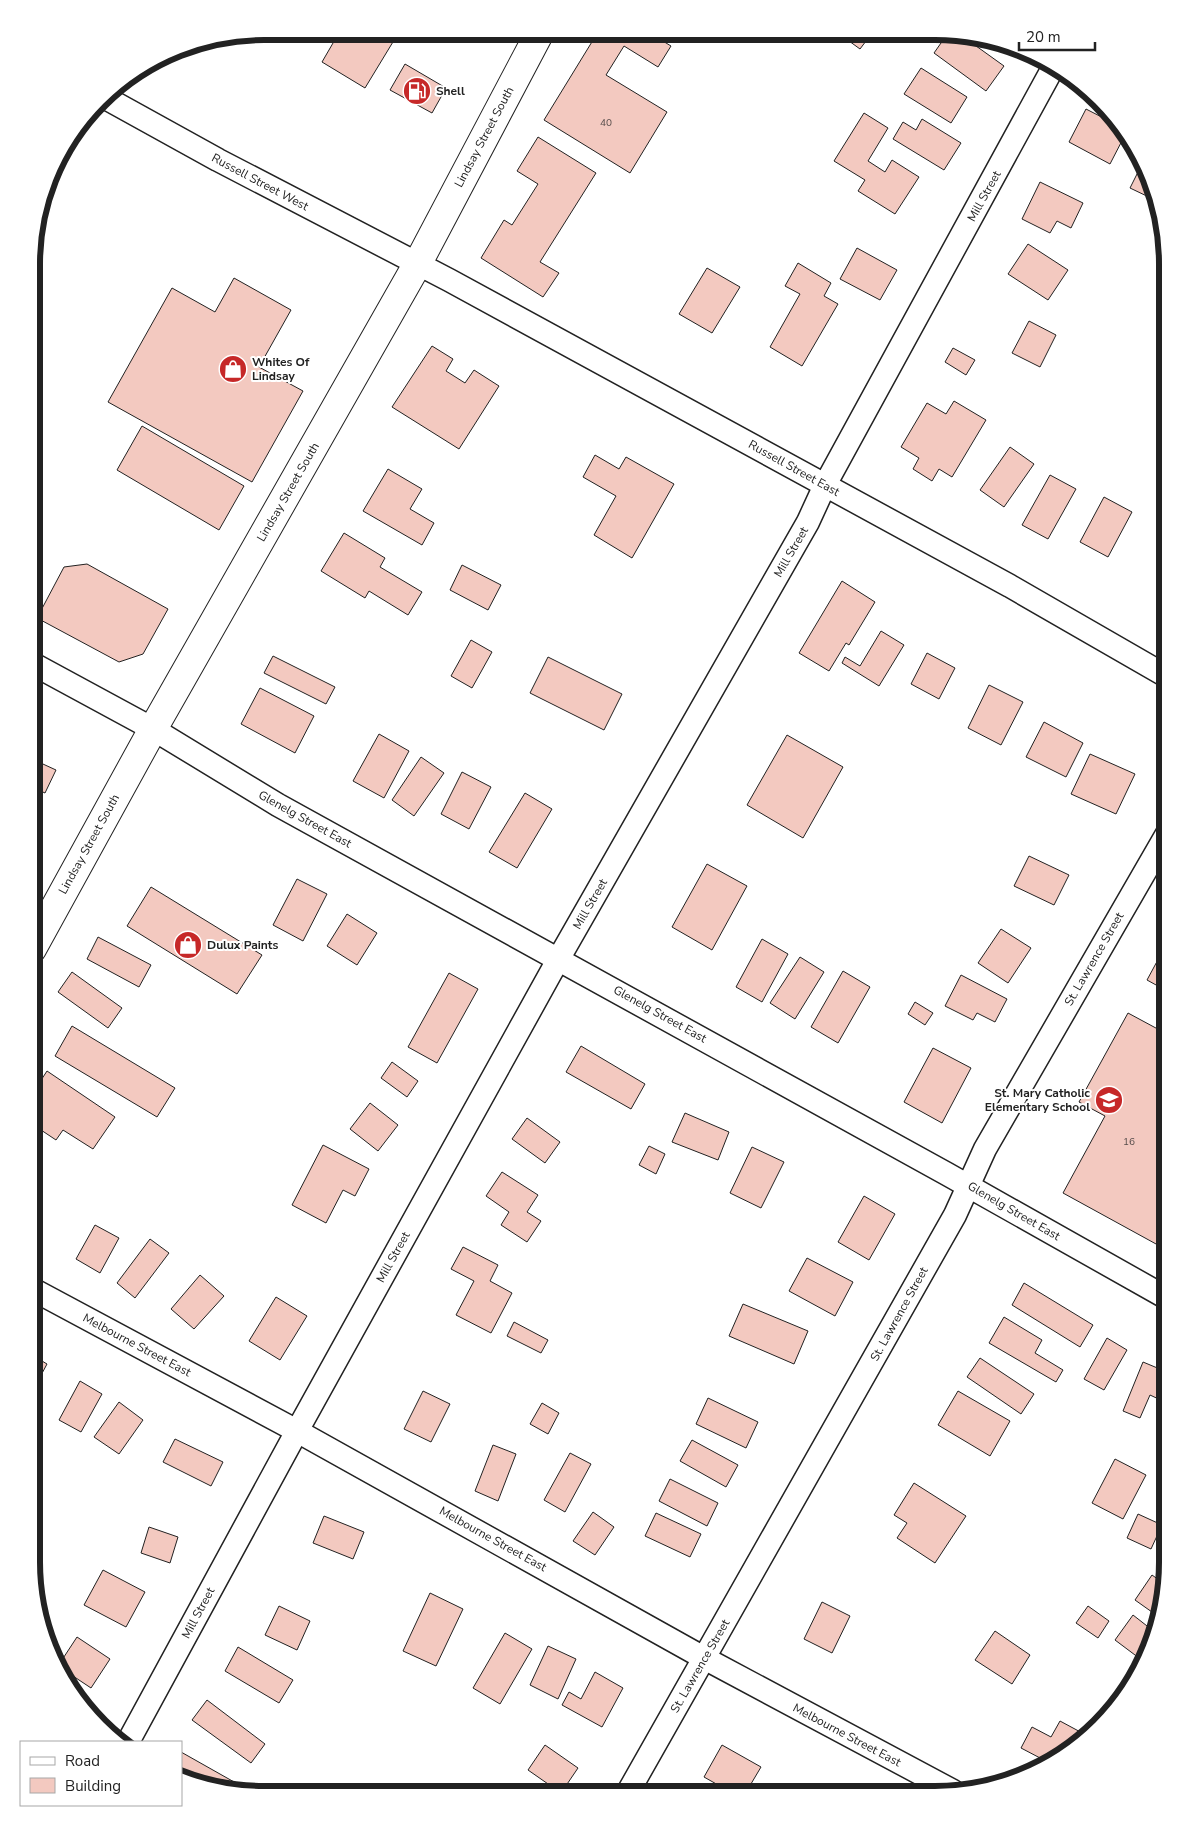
<svg xmlns="http://www.w3.org/2000/svg" width="1199" height="1826" viewBox="0 0 1199 1826" font-family="'Nunito Sans',sans-serif">
  <style>
    .building { fill: #f3c9c0; stroke: #222 }
    .lines { fill: none; stroke-linecap: round; stroke-linejoin: round }
    .minor-casing { stroke: #222; stroke-width: 25 }
    .secondary-casing { stroke: #222; stroke-width: 30 }
    .minor { stroke: #fff; stroke-width: 22 }
    .secondary { stroke: #fff; stroke-width: 28 }
    .labels { text-anchor: middle; stroke-width: 4; stroke-linejoin: round; paint-order: stroke }
    .number-label { font-size: 10px; fill: #564c4a }
    .poi-label { font-size: 12px; font-weight: bold; fill: #222; stroke: #fff; text-anchor: start }
    .street-label { font-size: 12px; fill: #222; stroke: #fff }
    .rim { fill: none; stroke: #222; stroke-width: 6 }
  </style>
  <rect width="100%" height="100%" fill="#fff"/>
  <g class="building">
    <path d="M340,31L399,32L365,88L322,62Z"/>
    <path d="M598,32H648L671,46L658,67L624,46L606,75L667,112L630,173L544,120Z"/>
    <path d="M838,33H872L860,49Z"/>
    <path d="M948,33H958L1004,66L986,91L934,53Z"/>
    <path d="M405,64L446,88L432,113L390,90Z"/>
    <path d="M921,68L967,97L951,123L904,94Z"/>
    <path d="M1086,109L1123,128L1126,133L1110,164L1069,142Z"/>
    <path d="M864,113L888,128L868,161L885,172L892,160L919,177L895,214L858,191L865,180L834,161Z"/>
    <path d="M922,119L961,143L944,170L893,139L903,122L916,130Z"/>
    <path d="M538,137L596,173L540,262L559,273L543,297L481,258L504,220L512,225L538,184L517,171Z"/>
    <path d="M1143,162L1150,175L1154,197L1153,199L1130,188Z"/>
    <path d="M1040,182L1083,203L1071,228L1057,221L1050,233L1022,219Z"/>
    <path d="M1028,244L1068,270L1048,300L1008,274Z"/>
    <path d="M857,248L897,270L880,300L840,279Z"/>
    <path d="M798,263L831,283L824,296L838,304L802,366L770,347L800,294L785,286Z"/>
    <path d="M707,268L740,287L712,333L679,314Z"/>
    <path d="M234,278L291,310L259,367L303,391L252,482L108,402L172,288L215,312Z"/>
    <path d="M1029,321L1056,335L1040,367L1012,353Z"/>
    <path d="M432,346L453,359L446,371L465,383L474,370L499,386L459,449L392,407Z"/>
    <path d="M953,348L975,360L966,375L945,362Z"/>
    <path d="M954,401L986,420L952,477L939,469L932,481L913,469L919,458L901,447L927,403L946,414Z"/>
    <path d="M142,426L244,486L219,530L117,470Z"/>
    <path d="M1010,447L1034,464L1004,507L980,490Z"/>
    <path d="M595,455L619,469L626,457L674,484L632,558L594,535L616,496L583,477Z"/>
    <path d="M388,469L422,489L410,509L434,523L422,545L363,511Z"/>
    <path d="M1050,475L1076,489L1048,539L1022,525Z"/>
    <path d="M1104,497L1132,512L1108,557L1080,542Z"/>
    <path d="M344,533L385,558L380,567L422,592L408,615L369,591L365,598L321,571Z"/>
    <path d="M87,564L168,609L143,654L119,662L37,618L64,567Z"/>
    <path d="M462,565L501,585L488,610L450,590Z"/>
    <path d="M842,581L875,602L849,645L846,643L829,671L799,653Z"/>
    <path d="M881,631L904,645L879,686L842,663L845,657L860,666Z"/>
    <path d="M471,640L492,652L472,688L451,676Z"/>
    <path d="M927,653L955,668L939,699L911,684Z"/>
    <path d="M273,656L335,687L326,704L264,673Z"/>
    <path d="M548,657L622,694L604,730L530,693Z"/>
    <path d="M989,685L1023,702L1001,745L968,728Z"/>
    <path d="M260,688L314,716L295,753L241,724Z"/>
    <path d="M1044,722L1083,743L1066,777L1026,757Z"/>
    <path d="M379,734L409,751L384,798L353,781Z"/>
    <path d="M787,735L843,767L803,838L747,805Z"/>
    <path d="M1090,754L1135,774L1116,814L1071,794Z"/>
    <path d="M421,757L444,773L414,816L392,800Z"/>
    <path d="M32,759L56,770L45,793L32,787Z"/>
    <path d="M462,772L491,787L469,829L441,814Z"/>
    <path d="M525,793L552,809L517,868L489,852Z"/>
    <path d="M1029,856L1069,875L1054,905L1014,886Z"/>
    <path d="M707,864L747,886L712,950L672,927Z"/>
    <path d="M297,879L327,894L303,941L273,925Z"/>
    <path d="M151,887L262,955L237,994L127,926Z"/>
    <path d="M347,914L377,933L357,965L327,946Z"/>
    <path d="M1001,929L1031,948L1008,983L978,963Z"/>
    <path d="M98,937L151,965L139,987L87,959Z"/>
    <path d="M762,939L788,954L762,1002L736,987Z"/>
    <path d="M1167,943V991L1147,980Z"/>
    <path d="M800,957L824,972L795,1019L770,1003Z"/>
    <path d="M843,971L870,987L838,1043L811,1027Z"/>
    <path d="M72,972L122,1008L108,1028L58,992Z"/>
    <path d="M449,973L478,989L437,1063L408,1047Z"/>
    <path d="M961,975L1007,999L995,1022L977,1013L973,1020L945,1006Z"/>
    <path d="M915,1002L933,1013L925,1025L908,1014Z"/>
    <path d="M1128,1013L1167,1034V1166L1165,1170L1167,1171V1250L1063,1193L1105,1116L1079,1102Z"/>
    <path d="M72,1026L175,1088L157,1117L55,1056Z"/>
    <path d="M581,1046L645,1084L631,1109L566,1072Z"/>
    <path d="M933,1048L971,1068L942,1123L904,1102Z"/>
    <path d="M392,1062L418,1081L407,1097L381,1078Z"/>
    <path d="M47,1071L115,1117L93,1149L63,1130L56,1140L32,1124V1094Z"/>
    <path d="M370,1103L398,1125L378,1151L350,1129Z"/>
    <path d="M685,1113L729,1132L718,1160L672,1142Z"/>
    <path d="M527,1118L560,1142L545,1163L512,1139Z"/>
    <path d="M323,1145L369,1169L355,1196L343,1190L326,1223L292,1205Z"/>
    <path d="M649,1146L665,1154L656,1174L639,1165Z"/>
    <path d="M752,1147L784,1162L761,1208L730,1193Z"/>
    <path d="M32,1163L41,1169L32,1184Z"/>
    <path d="M502,1172L538,1195L527,1212L541,1221L527,1242L501,1225L509,1212L486,1196Z"/>
    <path d="M864,1196L895,1214L869,1260L838,1242Z"/>
    <path d="M95,1225L119,1238L100,1273L76,1259Z"/>
    <path d="M150,1239L169,1253L135,1298L117,1283Z"/>
    <path d="M463,1247L498,1265L490,1281L512,1293L491,1333L456,1315L474,1281L451,1269Z"/>
    <path d="M807,1258L853,1282L835,1316L789,1291Z"/>
    <path d="M200,1275L224,1296L194,1329L171,1309Z"/>
    <path d="M1024,1283L1093,1325L1080,1347L1012,1305Z"/>
    <path d="M276,1297L307,1316L280,1360L249,1341Z"/>
    <path d="M743,1304L808,1331L794,1364L729,1336Z"/>
    <path d="M1004,1317L1042,1340L1035,1353L1063,1370L1056,1382L989,1343Z"/>
    <path d="M514,1322L548,1340L541,1353L507,1336Z"/>
    <path d="M1107,1338L1127,1350L1104,1390L1084,1379Z"/>
    <path d="M32,1355L47,1364L32,1392Z"/>
    <path d="M980,1358L1034,1394L1021,1414L967,1377Z"/>
    <path d="M1143,1362L1167,1372V1395L1165,1402L1150,1395L1140,1418L1123,1411Z"/>
    <path d="M80,1381L102,1394L81,1432L59,1420Z"/>
    <path d="M423,1391L450,1404L431,1442L404,1429Z"/>
    <path d="M958,1391L1010,1421L990,1456L938,1425Z"/>
    <path d="M708,1398L758,1422L746,1448L696,1424Z"/>
    <path d="M119,1402L143,1420L119,1454L94,1437Z"/>
    <path d="M542,1403L559,1413L548,1434L530,1424Z"/>
    <path d="M1167,1438V1455L1160,1452Z"/>
    <path d="M175,1439L223,1462L211,1486L163,1462Z"/>
    <path d="M692,1440L738,1465L726,1487L680,1461Z"/>
    <path d="M493,1445L516,1454L498,1501L475,1491Z"/>
    <path d="M570,1453L591,1464L565,1512L544,1500Z"/>
    <path d="M1115,1459L1146,1475L1123,1519L1092,1503Z"/>
    <path d="M670,1479L718,1503L707,1526L659,1501Z"/>
    <path d="M914,1483L966,1516L935,1563L897,1538L907,1523L894,1515Z"/>
    <path d="M593,1512L614,1527L595,1555L573,1541Z"/>
    <path d="M656,1513L701,1534L690,1557L645,1536Z"/>
    <path d="M1138,1514L1162,1525L1151,1549L1127,1538Z"/>
    <path d="M324,1516L364,1532L353,1559L313,1543Z"/>
    <path d="M149,1527L178,1537L170,1563L141,1553Z"/>
    <path d="M103,1570L145,1592L126,1627L84,1605Z"/>
    <path d="M1152,1575L1166,1585L1159,1617L1135,1600Z"/>
    <path d="M430,1593L463,1609L436,1666L403,1651Z"/>
    <path d="M822,1602L850,1616L832,1653L804,1639Z"/>
    <path d="M279,1606L310,1621L297,1650L265,1635Z"/>
    <path d="M1088,1606L1109,1621L1098,1638L1076,1623Z"/>
    <path d="M1133,1615L1156,1633L1143,1661L1115,1640Z"/>
    <path d="M995,1631L1030,1655L1012,1684L975,1660Z"/>
    <path d="M505,1633L532,1649L500,1704L473,1688Z"/>
    <path d="M77,1637L110,1659L91,1688L58,1666Z"/>
    <path d="M548,1646L576,1659L558,1699L530,1685Z"/>
    <path d="M238,1647L293,1680L279,1703L225,1671Z"/>
    <path d="M595,1672L623,1688L602,1727L562,1705L569,1692L581,1699Z"/>
    <path d="M207,1700L265,1744L251,1763L192,1720Z"/>
    <path d="M1060,1721L1086,1735L1077,1747L1036,1770L1042,1759L1021,1748L1032,1727L1051,1737Z"/>
    <path d="M545,1745L578,1768L561,1793L528,1770Z"/>
    <path d="M722,1745L761,1767L745,1794H734L704,1777Z"/>
    <path d="M181,1752L243,1787L240,1793H234L186,1780L181,1777Z"/>
    <path d="M501,1785L511,1794H493Z"/>
    <path d="M794,1787L808,1794H790Z"/>
  </g>
  <g class="lines">
    <defs>
      <g id="minor">
        <path d="M104,97L218,160L449,280L1010,586L1168,677"/>
        <path d="M33,664L153,729L278,805L947,1174L1167,1298"/>
        <path d="M32,1289L297,1431L704,1658L953,1791"/>
        <path d="M128,1742L297,1431L559,958L808,522L825,485L1054,66"/>
        <path d="M627,1794L955,1215L985,1149L1168,832"/>
      </g>
      <path id="secondary" d="M32,949L153,729L418,263L540,32"/>
    </defs>
    <use href="#minor" class="minor-casing"/>
    <use href="#secondary" class="secondary-casing"/>
    <use href="#minor" class="minor"/>
    <use href="#secondary" class="secondary"/>
  </g>
  <defs>
    <symbol id="fuel-disc" viewBox="-11 -11 22 22"><circle r="9.5" fill="#c62828" stroke="#fff"/><path d="M-5.5-6h7V0h2V4h1.3V-2.5L3-4.5l.8-.8L6-3V5H2.5V1h-1V6h-7ZM-4.2-4.7v3.2H.2V-4.7Z" fill="#fff"/></symbol>
    <symbol id="shop-disc" viewBox="-11 -11 22 22"><circle r="9.5" fill="#c62828" stroke="#fff"/><path d="M-5-2.5h2.3a2.7 3.5 0 0 1 5.4 0H5L5.5 6h-11ZM-1.5-2.5h3a1.5 2.3 0 0 0-3 0Z" fill="#fff"/></symbol>
    <symbol id="school-disc" viewBox="-11 -11 22 22"><circle r="9.5" fill="#c62828" stroke="#fff"/><path d="M0-5L7-2L0 1L-7-2ZM-4 1L0 2.5L4 1V4Q0 6-4 4Z" fill="#fff"/></symbol>
  </defs>
  <g fill-rule="evenodd">
    <use href="#fuel-disc" x="401" y="75" width="32" height="32"/>
    <use href="#shop-disc" x="217" y="353" width="32" height="32"/>
    <use href="#shop-disc" x="172" y="929" width="32" height="32"/>
    <use href="#school-disc" x="1093" y="1084" width="32" height="32"/>
  </g>
  <g class="labels">
    <g class="number-label">
      <text x="606" y="126">40</text>
      <text x="1129" y="1145">16</text>
    </g>
    <g class="poi-label">
      <text x="436" y="95">Shell</text>
      <text x="252" y="366">Whites Of<tspan x="252" dy="14">Lindsay</tspan></text>
      <text x="207" y="949">Dulux Paints</text>
      <text x="1090" y="1097" text-anchor="end">St. Mary Catholic<tspan x="1090" dy="14">Elementary School</tspan></text>
    </g>
    <g class="street-label">
      <text transform="translate(484 137) rotate(-62)" y="4">Lindsay Street South</text>
      <text transform="translate(260 182) rotate(28)" y="4">Russell Street West</text>
      <text transform="translate(984 196) rotate(-61)" y="4">Mill Street</text>
      <text transform="translate(794 468) rotate(29)" y="4">Russell Street East</text>
      <text transform="translate(288 492) rotate(-60)" y="4">Lindsay Street South</text>
      <text transform="translate(791 552) rotate(-60)" y="4">Mill Street</text>
      <text transform="translate(305 819) rotate(29)" y="4">Glenelg Street East</text>
      <text transform="translate(89 844) rotate(-61)" y="4">Lindsay Street South</text>
      <text transform="translate(590 904) rotate(-60)" y="4">Mill Street</text>
      <text transform="translate(1094 959) rotate(-60)" y="4">St. Lawrence Street</text>
      <text transform="translate(660 1014) rotate(29)" y="4">Glenelg Street East</text>
      <text transform="translate(1014 1211) rotate(30)" y="4">Glenelg Street East</text>
      <text transform="translate(393 1257) rotate(-61)" y="4">Mill Street</text>
      <text transform="translate(899 1314) rotate(-61)" y="4">St. Lawrence Street</text>
      <text transform="translate(137 1345) rotate(28)" y="4">Melbourne Street East</text>
      <text transform="translate(493 1539) rotate(29)" y="4">Melbourne Street East</text>
      <text transform="translate(198 1613) rotate(-62)" y="4">Mill Street</text>
      <text transform="translate(700 1666) rotate(-60)" y="4">St. Lawrence Street</text>
      <text transform="translate(847 1735) rotate(28)" y="4">Melbourne Street East</text>
    </g>
  </g>
  <path d="M0 0H1199V1826H0ZM264 40H935A224 224 0 0 1 1159 264V1562A224 224 0 0 1 935 1786H264A224 224 0 0 1 40 1562V264A224 224 0 0 1 264 40Z" fill="#fff" fill-rule="evenodd"/>
  <path class="rim" d="M264 40H935A224 224 0 0 1 1159 264V1562A224 224 0 0 1 935 1786H264A224 224 0 0 1 40 1562V264A224 224 0 0 1 264 40Z"/>
  <rect x="20" y="1741" width="162" height="65" fill="#ffffff" stroke="#a7a7a7"/>
  <rect x="30" y="1757" width="25" height="8" fill="#ffffff" stroke="#a7a7a7"/>
  <text x="65" y="1766" font-size="15" fill="#222222">Road</text>
  <rect x="30" y="1778" width="25" height="15" fill="#f3c9c0" stroke="#a7a7a7"/>
  <text x="65" y="1791" font-size="15" fill="#222222">Building</text>
  <path d="M1019 42v8h76v-8" fill="none" stroke="#222222" stroke-width="2.5"/>
  <text x="1026" y="42" font-size="15" fill="#222222" stroke="#ffffff" stroke-width="4" paint-order="stroke">20 m</text>
</svg>
